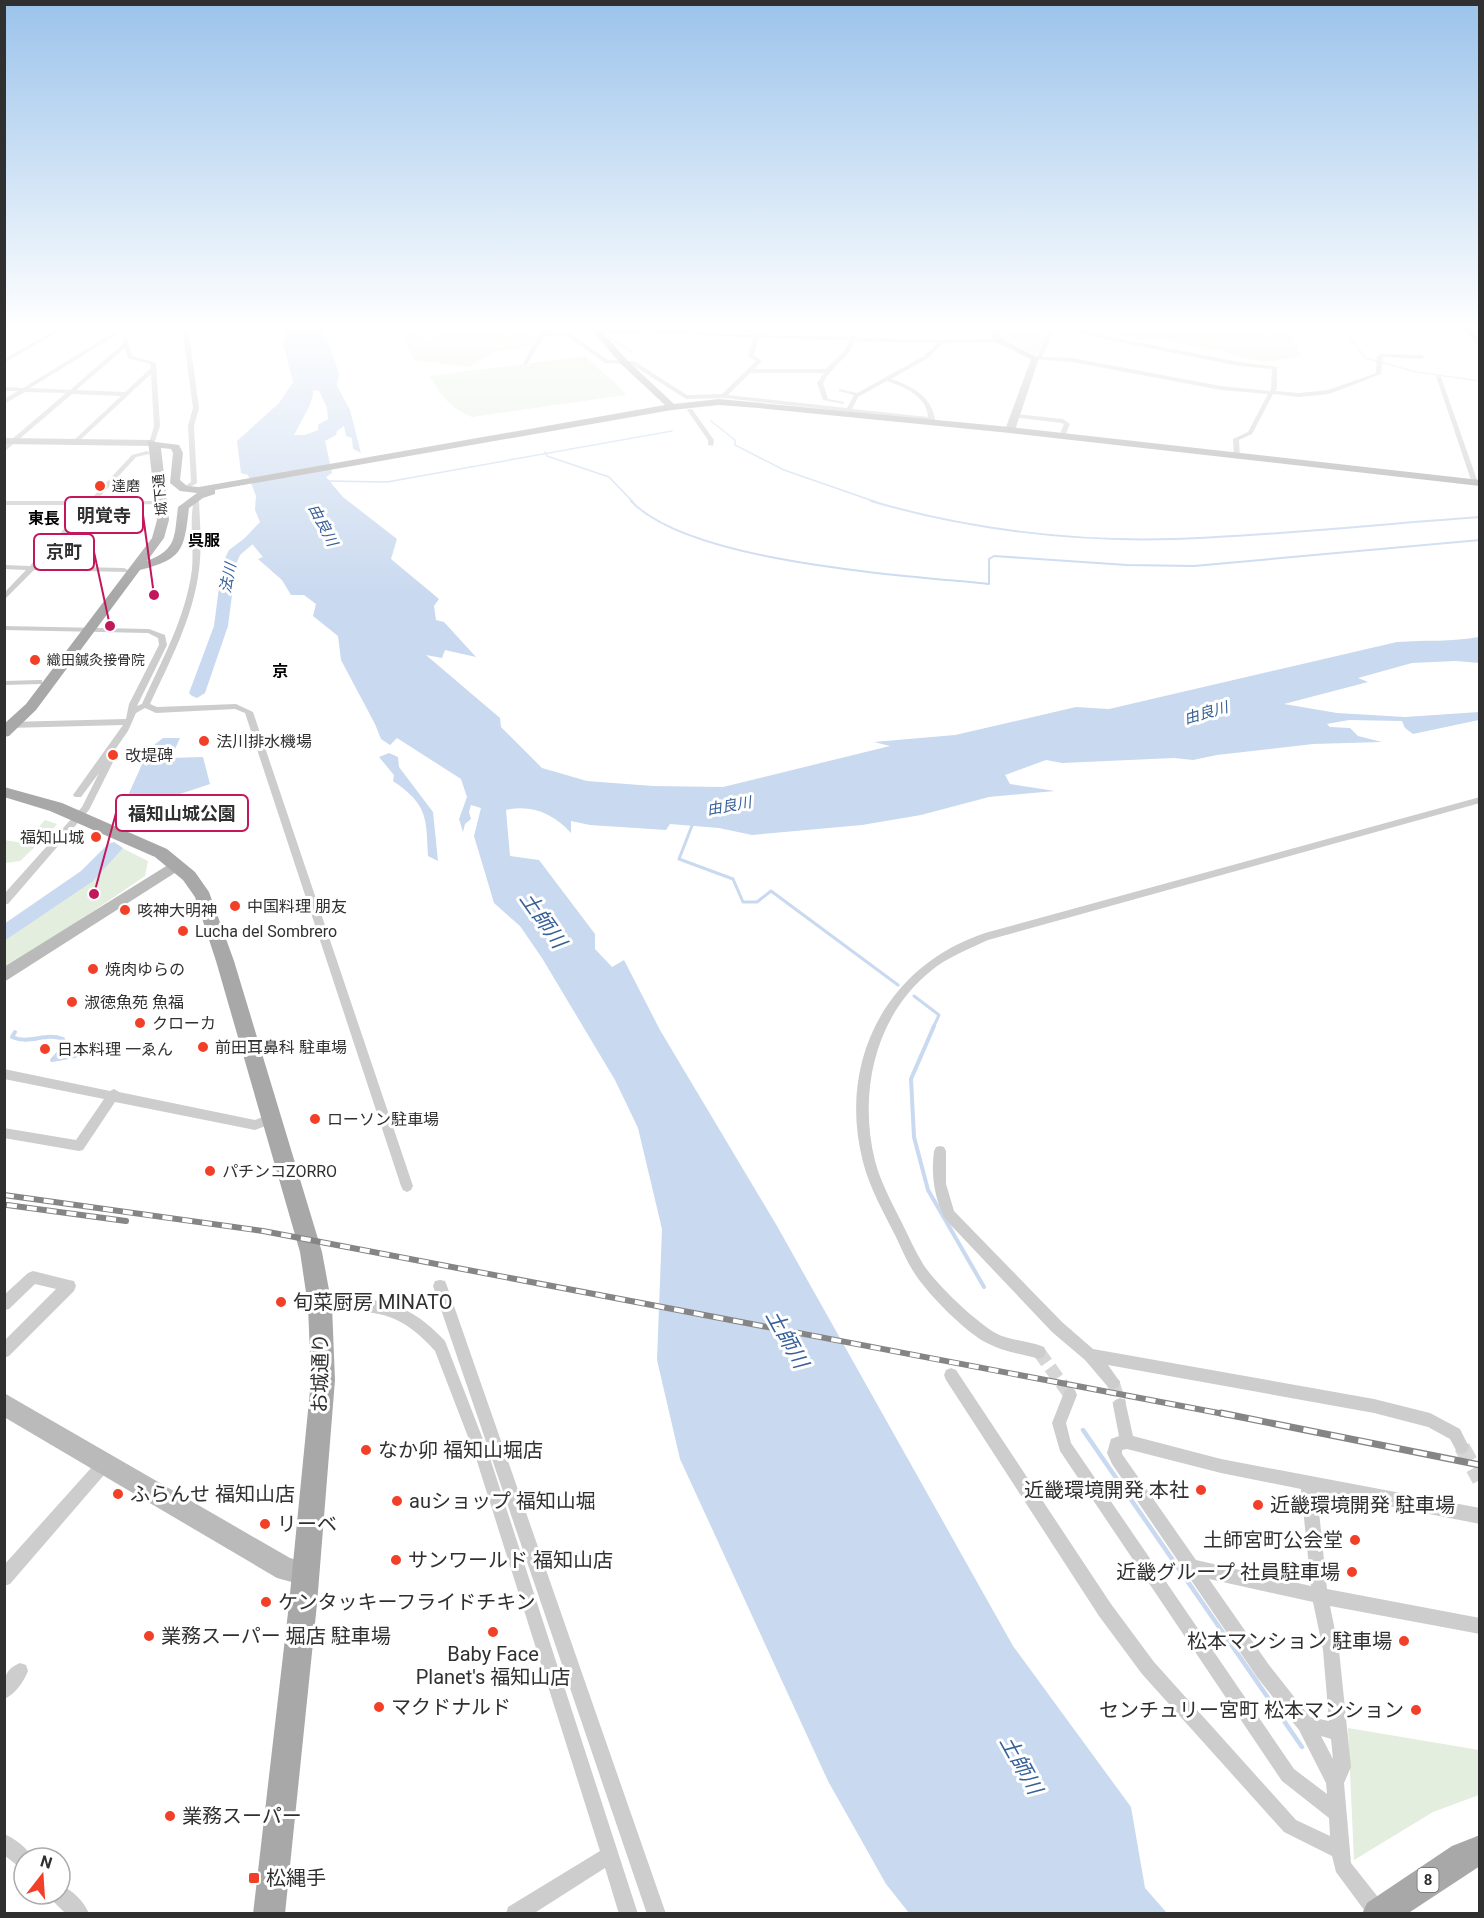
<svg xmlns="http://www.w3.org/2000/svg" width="1484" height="1918" viewBox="0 0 1484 1918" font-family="Roboto,'Noto Sans JP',sans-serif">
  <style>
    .green { fill: #e3eede }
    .water { fill: #c9d9ef; fill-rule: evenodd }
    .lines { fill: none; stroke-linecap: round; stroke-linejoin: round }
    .stream-far4 { stroke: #c9d9ef; stroke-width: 1.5 }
    .stream-far3 { stroke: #c9d9ef; stroke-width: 2 }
    .stream-far2 { stroke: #c9d9ef; stroke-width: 3 }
    .stream-far1 { stroke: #c9d9ef; stroke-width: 4 }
    .stream { stroke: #c9d9ef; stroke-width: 4.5 }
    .river { fill: #c9d9ef; fill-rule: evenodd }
    .street-tunnel-far1 { stroke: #d6d6d6; stroke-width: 13; stroke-dasharray: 13 6; stroke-linecap: butt }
    .street-tunnel { stroke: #d6d6d6; stroke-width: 16; stroke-dasharray: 16 8; stroke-linecap: butt }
    .street { fill: #cdcdcd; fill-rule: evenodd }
    .secondary { fill: #bababa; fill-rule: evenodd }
    .primary { fill: #a8a8a8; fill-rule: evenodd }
    .rail-far1-casing { stroke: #858585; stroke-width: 6 }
    .rail-casing { stroke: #858585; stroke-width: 7 }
    .rail-far1 { stroke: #fff; stroke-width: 4; stroke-dasharray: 10; stroke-linecap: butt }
    .rail { stroke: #fff; stroke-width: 4.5; stroke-dasharray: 14; stroke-linecap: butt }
    .poi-dot { fill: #f24028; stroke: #fff; stroke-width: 2 }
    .labels { text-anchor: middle; stroke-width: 6; stroke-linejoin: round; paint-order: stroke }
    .far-poi-label { font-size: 14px; fill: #303030; stroke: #fff; text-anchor: start }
    .far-street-label { font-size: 14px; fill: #303030; stroke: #fff }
    .far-water-label { font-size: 15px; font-style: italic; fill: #386199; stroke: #fff }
    .shield { fill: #fff; stroke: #6e6e6e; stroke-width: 1.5 }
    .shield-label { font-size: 15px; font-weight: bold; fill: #303030 }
    .far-quarter-label { font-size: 16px; font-weight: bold; fill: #000; stroke: #fff }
    .poi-label { font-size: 16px; fill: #303030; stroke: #fff; text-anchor: start }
    .near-poi-label { font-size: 20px; fill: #303030; stroke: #fff; text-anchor: start }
    .near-street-label { font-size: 20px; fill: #303030; stroke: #fff }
    .near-water-label { font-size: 21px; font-style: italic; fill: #386199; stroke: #fff }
    .leader { fill: none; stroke: #c2185b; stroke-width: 2 }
    .callout-dot { fill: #c2185b; stroke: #fff; stroke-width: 2 }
    .callout { fill: #fff; stroke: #c2185b; stroke-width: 2 }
    .callout-label { font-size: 18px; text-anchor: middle; font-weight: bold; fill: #303030 }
  </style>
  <rect width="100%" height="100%" fill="#fff"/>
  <g class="green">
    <path d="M398,326H428L418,333L423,335L419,338L430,340L449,326H543L539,332L533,333L539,334L531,348L495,351L469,367L414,360Z"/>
    <path d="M1005,326H1040L1044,330L1045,338L1036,354L1000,339Z"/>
    <path d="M1080,326H1283L1297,344L1301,356C1265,364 1253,363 1220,349L1217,351L1167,341H1141Z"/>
    <path d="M585,356C599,371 614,379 626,395L472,417C453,410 439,395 430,376Z"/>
    <path d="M45,820L57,824L42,842L27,839Z"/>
    <path d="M4,840L37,845L20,861L6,863Z"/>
    <path d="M122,848L148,861L145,876L5,971V940L100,871Z"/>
    <path d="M1348,1728L1479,1750V1795L1433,1812L1354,1860Z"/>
  </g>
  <g class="water">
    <path d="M275,326H322L339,373L337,386L350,410L361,453L353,449L352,438L346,436L344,426L337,431L336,435L325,441L332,473L326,477L343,497L397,539L391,559L439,599L434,606L436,620L444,622L476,657L445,650L442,658L426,655L500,718L501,727L542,768L587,781L653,786L723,787L890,746L874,742L955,735L1076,707L1109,709L1397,642C1426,640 1452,642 1479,637V663L1456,661L1412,663L1358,678L1368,682L1284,704L1337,713L1405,717L1479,712V720L1413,734L1405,728L1402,721L1349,720L1327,724L1330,727L1350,728L1358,736L1382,742L1313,744L1217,755L1193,760L1174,758L1062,763L1046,760L1005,775L1010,784L1055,791L989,797L921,815L862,825L752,835L719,828L670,824L666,830L590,825L571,821V833C554,814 532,804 506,810L510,856L539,860L595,934V949L612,967L624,960L660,1030L777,1226L1013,1646L1131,1807L1145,1888L1167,1913H909L886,1884L828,1781L680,1459L657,1360L662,1229L638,1128L615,1080L542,958L520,926L494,903L474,836L481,808L471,805L469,812L471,819L465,824L463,832L459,819L467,797L461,779L397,738L390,745L381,739L375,724L341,660L338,636L313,616L316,604L304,595H291L282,580L258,559L263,557L253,545L242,541L260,522L255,510L256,496L248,475L241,473L237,441L279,403L293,382L283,344L286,339L282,329ZM314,390L319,391L327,408L328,419L318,425V430L305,435H294L310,405Z"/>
    <path d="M163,738H180L171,758L203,757L210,784C183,794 151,799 135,824L123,822L120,813L149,749Z"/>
    <path d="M389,753L398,757L399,767L433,812L438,861L428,856C426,817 428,805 393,781L394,775L379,757Z"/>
  </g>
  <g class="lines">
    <g class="stream-far4">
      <path d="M600,326L614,341L632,352"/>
      <path d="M1340,326L1366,358L1416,372L1480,381"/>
      <path d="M711,421L735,440V445L784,470L876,502"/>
      <path d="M545,452L547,456L609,477L633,502"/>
      <path d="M326,481L387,482L672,431"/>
    </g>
    <g class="stream-far3">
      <path d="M631,501C690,563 903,575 989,584V559L994,556L1127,565L1194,566L1480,540"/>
      <path d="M871,501C966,529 1072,542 1172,539C1274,536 1378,524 1480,517"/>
    </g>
    <g class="stream-far2">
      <path d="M693,823L679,859L733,879L743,902H757L771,891L898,985"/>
      <path d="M914,996L939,1015L933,1028"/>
    </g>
    <g class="stream-far1">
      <path d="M934,1026L911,1079L914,1137L928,1190L984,1287"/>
      <path d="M15,1032L12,1037C30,1045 45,1032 63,1039L64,1047L52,1060L75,1056L84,1048"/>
    </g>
    <path class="stream" d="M1083,1430L1302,1747"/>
    <g class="river">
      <path d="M265,523L269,524V530L240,555L236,564L228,626L205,693L197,698L192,696L189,693L214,626L222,564L229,550Z"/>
      <path d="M114,842L123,848L93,881L4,941V924L81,871L108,844Z"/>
    </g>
    <g class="street-tunnel-far1">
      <path d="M1039,1352L1070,1395"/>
      <path d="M1113,1382L1120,1405"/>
    </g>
    <path class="street-tunnel" d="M1462,1447L1480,1480"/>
    <g class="street">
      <path d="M62,326H68L4,363V359Z"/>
      <path d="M182,326H188L199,408L194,426L197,483L184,491L182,490V488L191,482L188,426L193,408Z"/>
      <path d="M544,326H549L546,332L570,333L608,360L634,361L687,395L722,394L756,361L748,356L754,338L651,332L597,334L595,331L651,329L753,335L744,326H749L759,335L851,337L854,335L856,338L942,340L998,338L1001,340L998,342L943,343L928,358L891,379C912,386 931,396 935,419L931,424L928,420L884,416L881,420L878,418V415L724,398L686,399L631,364L605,363L567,336H544L527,364H523ZM759,338L840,340H850L844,351L826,369H754L762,361L754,355ZM855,341L938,343L924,356L857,393L839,389V391L854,395L847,408L728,395L750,373H824L817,383L823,400L844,404V402L828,399L823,383C831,367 848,358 855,341ZM887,381C904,387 927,396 928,417L852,409L858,397Z"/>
      <path d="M1042,326H1047L1053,333L1042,357L1072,358L1221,386L1270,391L1271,388L1272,369L1239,366L1094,337L1068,326H1075L1095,334L1239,362L1277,367V388L1275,391L1299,393L1328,390L1374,374L1376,372L1377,356L1381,354L1422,355L1425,357L1422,359L1383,357L1381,374L1329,394L1299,397L1273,394L1252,434L1239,440L1240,457L1237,459L1234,457L1233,439L1248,432L1268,394L1221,390L1072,362L1033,359V357L1038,355L1047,333Z"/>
      <path d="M121,328L126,329L30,388L70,390L124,343L122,338L127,337L132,356L156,363L160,426L154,444L149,443L154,426L151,374L78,442L73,441L121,396L72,394L4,452V446L66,393L25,392L4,404V399L18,391H4V387L23,388ZM125,348L128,358L150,364L151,368L125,392L76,390Z"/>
      <path d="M1436,376L1441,377L1478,483L1477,484L1472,483Z"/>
      <path d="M688,409H692L714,440L713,446L708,445V440L687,410Z"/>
      <path d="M1015,414L1063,419L1070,424L1065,436L1062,438L1059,436L1064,424L1061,423L1013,417L1012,416Z"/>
      <path d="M147,451L149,452V454L136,457L96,501H161L164,503L163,504L93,505L37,566L124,568L128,570L127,572L34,570L4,600V593L26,570L4,569V565L30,566L86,505H4V501H89L132,455Z"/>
      <path d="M194,500L199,501C200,524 202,547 199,570C193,618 170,661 150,704L157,707L236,704L253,712L413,1186L411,1190L407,1192L403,1190L401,1186L245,713L235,709L156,713L145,708L136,713L128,731L112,754L115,758L89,810L8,904H4V894L82,807L99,773L81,797H75L73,795L123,725L8,728L5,727L4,724L8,722L126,719L129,704L159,645L158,638L148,633L4,630V626L149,629L165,635L167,645L137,706L142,704C162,660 186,617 192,569C194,547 189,520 194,500Z"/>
      <path d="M39,680H42V684L4,685V681Z"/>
      <path d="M1480,797V803L988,940C969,949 948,957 932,970C875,1015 858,1092 875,1161C881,1183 892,1203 902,1223C909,1237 915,1251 923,1264C937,1285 970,1316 992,1331C1007,1341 1027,1340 1044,1347L1046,1352L1044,1357L1039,1359C1022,1354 1003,1352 987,1343C965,1332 928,1294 915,1274C907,1262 902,1250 896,1237C884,1213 870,1189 863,1162C837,1062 886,966 985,933Z"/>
      <path d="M4,1069L110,1091L114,1089L119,1092L255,1120L272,1113L276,1114L278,1118L276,1122L255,1130L115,1102L83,1150L79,1151L4,1138V1128L76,1140L104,1099L4,1079Z"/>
      <path d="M940,1146L944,1147L946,1151V1184L954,1211L1062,1322L1093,1349L1374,1399L1430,1413L1460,1429L1469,1447L1467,1452L1462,1454L1457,1452L1450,1439L1428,1427L1374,1413L1108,1365L1120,1382L1118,1387L1113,1389L1108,1387L1085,1360L1052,1332L945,1219C934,1197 931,1175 934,1151L936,1147Z"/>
      <path d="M33,1271L69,1280L74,1281L76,1286L74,1291L9,1356L4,1358V1341L56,1289L35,1284L9,1309L4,1310V1295L28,1273Z"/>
      <path d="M440,1280L445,1281L447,1286L666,1914H647L433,1286L435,1281Z"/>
      <path d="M355,1298C395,1301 418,1312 445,1341L489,1455L638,1914H619L605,1868L533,1914H506L508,1907L600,1851L475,1455L435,1351C399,1310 372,1309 320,1313L315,1311L313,1306L315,1301L320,1299Z"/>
      <path d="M951,1368L956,1370L1111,1604L1154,1662L1296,1820L1330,1836L1329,1818L1282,1781L1060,1451L1052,1423L1065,1390L1070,1388L1075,1390L1077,1395L1066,1423L1071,1443L1294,1769L1327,1794L1326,1783L1299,1730L1257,1677L1112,1464L1107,1453L1111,1439L1119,1436L1113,1405L1115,1400L1120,1398L1125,1400L1133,1436L1221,1459L1480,1508V1524L1317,1492L1327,1589L1480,1618V1634L1330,1606L1339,1650L1351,1767L1344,1783L1351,1863L1385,1906L1387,1914H1367L1336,1872L1332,1856L1284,1832L1142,1674L1099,1616L946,1380L944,1375L946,1370ZM1127,1449L1221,1473L1301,1489L1311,1586L1196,1560L1122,1454V1450ZM1209,1579L1313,1602L1323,1650L1329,1721L1310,1717L1269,1665ZM1321,1736L1331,1739L1333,1759Z"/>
      <path d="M105,1456L110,1458L112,1463L110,1468L10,1584L4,1586V1565L100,1458Z"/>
      <path d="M20,1663L26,1665L28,1671C24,1681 15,1695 4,1699C4,1683 2,1670 20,1663Z"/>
      <path d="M4,1834C14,1838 28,1848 32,1858H24V1869L18,1866L4,1855Z"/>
      <path d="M60,1885C71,1889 85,1902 89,1914H66L53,1901L51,1894H60Z"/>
    </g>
    <g class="secondary">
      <path d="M996,326H1004L1000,334L1002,339L1039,358L1015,430L1010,433L1005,430L1031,359L995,342L992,334Z"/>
      <path d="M1461,326H1469L1480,340V348Z"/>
      <path d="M4,438L152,440L157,443L152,446L4,444Z"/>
      <path d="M176,860L181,861L184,865L181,869L4,982V967Z"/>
      <path d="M4,1393L290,1558L315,1565L318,1574L315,1583L306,1586L277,1578L4,1417Z"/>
    </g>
    <g class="primary">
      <path d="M588,326H597L627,360L674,404L719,399L1010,427L1480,480V486L1010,433L758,408L719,405L672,410L215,490V494L203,498L189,508C184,549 184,559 140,570L36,710L9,736L4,737V724L26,704L152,538L157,520L148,441L179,445L183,453L180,480L187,486L199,487L665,405L621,364ZM161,448L171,449L173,453L170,483L180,491L197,493L178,507C174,536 178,549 147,561L164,538L169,520Z"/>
      <path d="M4,787L62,803L167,849L195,872L209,892L234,961L322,1252L332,1306L335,1380L317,1604L285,1914H253L289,1604L311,1380L308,1306L300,1252L216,961L195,897L183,880L155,857L50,811L4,797Z"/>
      <path d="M1480,1835V1866L1407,1914H1362L1367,1903L1452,1846Z"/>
    </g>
    <defs>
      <g id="rail-far1">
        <path d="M4,1195L263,1231L1229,1415"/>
        <path d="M7,1205L126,1221"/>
      </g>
      <path id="rail" d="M1221,1413L1480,1465"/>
    </defs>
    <use href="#rail-far1" class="rail-far1-casing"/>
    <use href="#rail" class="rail-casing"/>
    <use href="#rail-far1" class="rail-far1"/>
    <use href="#rail" class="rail"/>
  </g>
  <linearGradient id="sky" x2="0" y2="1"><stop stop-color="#9bc3eb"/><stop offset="0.55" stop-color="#fff"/><stop offset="1" stop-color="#fff" stop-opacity="0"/></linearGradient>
  <rect width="1484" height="595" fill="url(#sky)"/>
  <g class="poi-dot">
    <circle cx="100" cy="486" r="6"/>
    <circle cx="35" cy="660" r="6"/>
    <circle cx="204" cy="741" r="6"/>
    <circle cx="113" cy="755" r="6"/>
    <circle cx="96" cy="837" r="6"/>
    <circle cx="235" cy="906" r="6"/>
    <circle cx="125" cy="910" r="6"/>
    <circle cx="183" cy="931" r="6"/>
    <circle cx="93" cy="969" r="6"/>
    <circle cx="72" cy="1002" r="6"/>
    <circle cx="140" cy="1023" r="6"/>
    <circle cx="203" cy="1047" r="6"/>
    <circle cx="45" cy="1049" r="6"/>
    <circle cx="315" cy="1119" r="6"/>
    <circle cx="210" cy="1171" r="6"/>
    <circle cx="281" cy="1302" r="6"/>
    <circle cx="366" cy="1450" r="6"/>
    <circle cx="1201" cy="1490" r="6"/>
    <circle cx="118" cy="1494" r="6"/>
    <circle cx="397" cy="1501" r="6"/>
    <circle cx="1258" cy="1505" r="6"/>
    <circle cx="265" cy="1524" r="6"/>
    <circle cx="1355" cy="1540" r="6"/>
    <circle cx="396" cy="1560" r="6"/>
    <circle cx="1352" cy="1572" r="6"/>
    <circle cx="266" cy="1602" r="6"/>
    <circle cx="493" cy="1632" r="6"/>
    <circle cx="149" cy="1636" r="6"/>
    <circle cx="1404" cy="1641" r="6"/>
    <circle cx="379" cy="1707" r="6"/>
    <circle cx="1416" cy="1710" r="6"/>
    <circle cx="170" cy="1816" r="6"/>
    <rect x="248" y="1872" width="12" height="12" rx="3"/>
  </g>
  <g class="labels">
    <g class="far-poi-label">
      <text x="112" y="491">達磨</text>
      <text x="47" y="665">織田鍼灸接骨院</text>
    </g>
    <g class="far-street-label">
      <text transform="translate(160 495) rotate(-95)" y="5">城下通</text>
    </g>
    <g class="far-water-label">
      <text transform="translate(323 525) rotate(63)" y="5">由良川</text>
      <text transform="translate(228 578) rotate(-79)" y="5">法川</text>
      <text transform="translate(1206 713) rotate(-16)" y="5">由良川</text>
      <text transform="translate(729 806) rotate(-10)" y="5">由良川</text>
    </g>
    <rect class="shield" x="1417.5" y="1868" width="21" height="24" rx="4.5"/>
    <g class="shield-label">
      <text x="1428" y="1885">8</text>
    </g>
    <g class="far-quarter-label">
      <text x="44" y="524">東長</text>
      <text x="204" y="546">呉服</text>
      <text x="280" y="677">京</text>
    </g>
    <g class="poi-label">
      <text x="216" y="747">法川排水機場</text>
      <text x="125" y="761">改堤碑</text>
      <text x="84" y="843" text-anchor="end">福知山城</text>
      <text x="247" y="912">中国料理 朋友</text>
      <text x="137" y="916">咳神大明神</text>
      <text x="195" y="937">Lucha del Sombrero</text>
      <text x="105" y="975">焼肉ゆらの</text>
      <text x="84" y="1008">淑徳魚苑 魚福</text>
      <text x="152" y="1029">クローカ</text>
      <text x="215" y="1053">前田耳鼻科 駐車場</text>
      <text x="57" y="1055">日本料理 一ゑん</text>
      <text x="327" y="1125">ローソン駐車場</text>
      <text x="222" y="1177">パチンコZORRO</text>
    </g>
    <g class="near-poi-label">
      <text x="293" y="1309">旬菜厨房 MINATO</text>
      <text x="378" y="1457">なか卯 福知山堀店</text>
      <text x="1189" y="1497" text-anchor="end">近畿環境開発 本社</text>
      <text x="130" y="1501">ふらんせ 福知山店</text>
      <text x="409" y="1508">auショップ 福知山堀</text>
      <text x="1270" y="1512">近畿環境開発 駐車場</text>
      <text x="277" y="1531">リーベ</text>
      <text x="1343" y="1547" text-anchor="end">土師宮町公会堂</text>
      <text x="408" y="1567">サンワールド 福知山店</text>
      <text x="1340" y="1579" text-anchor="end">近畿グループ 社員駐車場</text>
      <text x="278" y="1609">ケンタッキーフライドチキン</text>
      <text x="161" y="1643">業務スーパー 堀店 駐車場</text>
      <text x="1392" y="1648" text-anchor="end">松本マンション 駐車場</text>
      <text x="493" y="1661" text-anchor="middle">Baby Face<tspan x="493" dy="23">Planet's 福知山店</tspan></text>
      <text x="391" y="1714">マクドナルド</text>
      <text x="1404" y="1717" text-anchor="end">センチュリー宮町 松本マンション</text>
      <text x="182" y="1823">業務スーパー</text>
      <text x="266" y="1885">松縄手</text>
    </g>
    <g class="near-street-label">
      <text transform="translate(320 1373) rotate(-89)" y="7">お城通り</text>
    </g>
    <g class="near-water-label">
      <text transform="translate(543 920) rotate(55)" y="7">土師川</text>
      <text transform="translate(787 1339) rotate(61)" y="7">土師川</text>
      <text transform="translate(1021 1765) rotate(61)" y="7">土師川</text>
    </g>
  </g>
  <path class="leader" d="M154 595L143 515M110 626L94 552M94 894L116 813"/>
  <g class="callout-dot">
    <circle cx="154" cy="595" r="6"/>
    <circle cx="110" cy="626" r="6"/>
    <circle cx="94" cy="894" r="6"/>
  </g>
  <g class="callout">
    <rect x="65" y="497" width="78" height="36" rx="6"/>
    <rect x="34" y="534" width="60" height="36" rx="6"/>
    <rect x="116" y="795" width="132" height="36" rx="6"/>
  </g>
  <g class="callout-label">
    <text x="104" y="522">明覚寺</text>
    <text x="64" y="558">京町</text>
    <text x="182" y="820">福知山城公園</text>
  </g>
  <rect width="1484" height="1918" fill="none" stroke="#303030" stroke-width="12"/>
  <g transform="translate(42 1876) rotate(17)"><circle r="28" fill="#ffffff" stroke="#acacac" stroke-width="1.5"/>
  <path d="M0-4.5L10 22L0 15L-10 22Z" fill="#f24028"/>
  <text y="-9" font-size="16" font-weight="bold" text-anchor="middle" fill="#303030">N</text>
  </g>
</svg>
